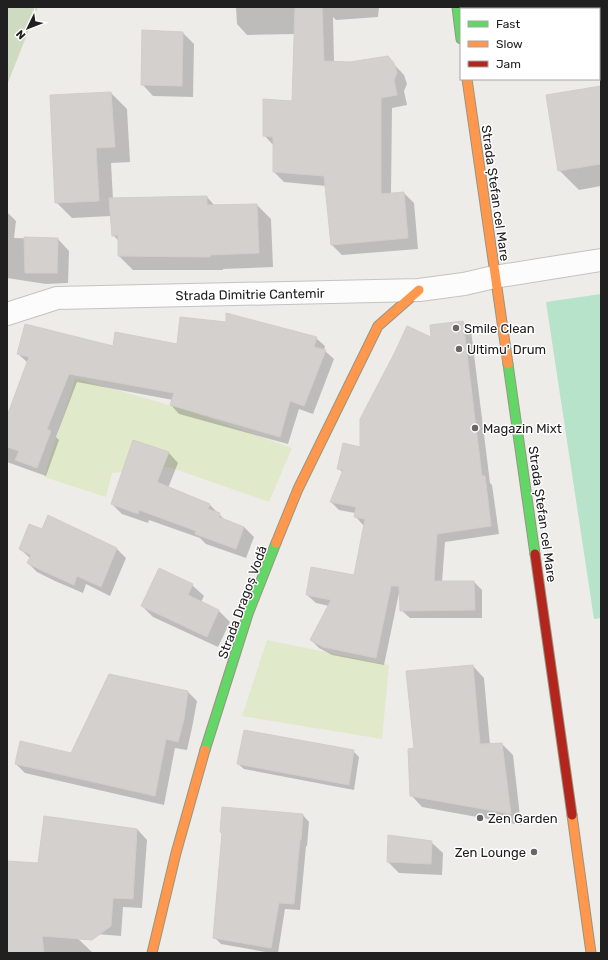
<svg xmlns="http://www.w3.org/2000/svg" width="608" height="960" viewBox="0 0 608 960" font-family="Rubik,sans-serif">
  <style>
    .grass { fill: #e0e9ca }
    .forest { fill: #cedbc0 }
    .pitch { fill: #b6e3c9 }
    .shadow { fill: #0003 }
    .building { fill: #d3d0ce; stroke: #d1cdca }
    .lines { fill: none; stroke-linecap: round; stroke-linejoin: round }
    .street-casing { stroke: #c4c3c1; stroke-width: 24 }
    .fast-casing { stroke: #989681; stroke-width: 11 }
    .slow-casing { stroke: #989681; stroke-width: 11 }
    .jam-casing { stroke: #989681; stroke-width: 11 }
    .street { stroke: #fcfcfc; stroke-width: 22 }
    .fast { stroke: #63d668; stroke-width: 9 }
    .slow { stroke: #ff974d; stroke-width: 9 }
    .jam { stroke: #b3261e; stroke-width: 9 }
    .poi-dot { fill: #686766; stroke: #fff; stroke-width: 1.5 }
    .labels { text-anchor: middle; stroke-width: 3; stroke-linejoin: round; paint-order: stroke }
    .street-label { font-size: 13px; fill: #202020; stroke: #fff }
    .poi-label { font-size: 13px; fill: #202020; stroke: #fff; text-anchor: start }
  </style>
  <rect width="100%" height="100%" fill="#eeece9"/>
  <g class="grass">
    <path d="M75,378L186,410L292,448L269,502L169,467L112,473L106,497L44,477Z"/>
    <path d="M267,640L389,665L382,739L242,716Z"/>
  </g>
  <path class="forest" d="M7,7H38L7,85Z"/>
  <g class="pitch">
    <path d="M541,7H601V39L599,40V9H541Z"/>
    <path d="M601,294V618L594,619L546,302Z"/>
  </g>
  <g class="shadow">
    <path d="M236,7H379L378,17L336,20L333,17L334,62L350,63L387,57L404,75L407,84L404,91L407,105L392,108L391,194L404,193L414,203L418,249L342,255L331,244L326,186L284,182L274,172V146L264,135L293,102L295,34L247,35L237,24Z"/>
    <path d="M183,33L194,44L193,97L153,96L142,84Z"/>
    <path d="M601,87V186L579,190L559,170Z"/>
    <path d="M111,93L127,109L130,162L111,163L113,199L207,197L215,206L257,205L271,219L273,267L223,269V270H133L119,256V241L113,235L111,216L72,218L56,202Z"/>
    <path d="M7,212L16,221L14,238L58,239L69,251L68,283L46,284L7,278Z"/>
    <path d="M463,322L471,330L490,483L492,485L499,534L445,542L442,582H474L482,590V618H410L401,610V593H399L384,665L332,655L319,648L311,640L329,606L316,603L307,595L355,576L364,525H363L355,516V513L339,510L331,502L343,473L339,469L361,448L432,338Z"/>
    <path d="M316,338L325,346L324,350L325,351L334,359L313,414L299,409L288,444L179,414L171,405L173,400L77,382L56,437L59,440L46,476L7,462V419L28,362H27L18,354L113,347L177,345Z"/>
    <path d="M169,453L178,463L168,488L210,505L226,521L244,527L254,537L246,558L206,544L200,538L149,520L148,523L122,514L112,504Z"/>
    <path d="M49,517L117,549L126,558L110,596L86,584L83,593L55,581L37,572L28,563L30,558L20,549L42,531Z"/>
    <path d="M160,569L192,585L204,596L201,602L219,611L230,622L218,647L153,617L142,606Z"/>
    <path d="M473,666L484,678L490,745L502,744L513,755L521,825L422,807L411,795L415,749Z"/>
    <path d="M109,675L188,692L197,701L192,728L187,750L175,748L164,805L25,773L16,764L72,754Z"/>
    <path d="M353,751L359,757L354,790L244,769L238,764Z"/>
    <path d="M303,815L309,822L307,846H306L300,910L285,909L278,953H271L221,944L214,937L223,834L221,832Z"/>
    <path d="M45,817L137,829L147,840L142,908L123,907L121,936L71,932L93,953H7V862L39,864Z"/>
    <path d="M431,842L443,853L442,875L399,873L388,862Z"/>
  </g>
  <g class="building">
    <path d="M295,7H322L324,61L350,62L388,56L394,63L397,73L394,80L397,95L381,98V194L404,192L408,238L331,245L324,176L273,172V137L263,136V99L292,101Z"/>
    <path d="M142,30L183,32L182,86L141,85Z"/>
    <path d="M601,86V164L558,171L546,95Z"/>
    <path d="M111,92L115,147L96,148L99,201L55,203L50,95Z"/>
    <path d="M207,196V205L257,204L259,253L210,255V257L118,256V235L112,236L109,198Z"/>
    <path d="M24,237L58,238L57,273H25Z"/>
    <path d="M226,313L317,337L314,347L326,350L304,406L290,401L280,437L170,405L174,393L69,374L47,429L51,431L37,468L15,460L19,451L7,447V416L29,357L17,354L25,324L113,346L115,332L177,344L180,317L226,322Z"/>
    <path d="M463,321L482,476H485L491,526L437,534L434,581H474L475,610L400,611L399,586H391L376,658L323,647L310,640L331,600L306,595L311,567L354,575L365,519L354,517L356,507L330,502L343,470L337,469L343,443L360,447V419L395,352L407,326L431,337L430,325Z"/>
    <path d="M133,440L169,452L157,482L210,504L208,509L220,513L219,517L244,527L236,549L195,534L196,531L139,510L138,514L111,504Z"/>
    <path d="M48,515L117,548L101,587L77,576L74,585L45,572L27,563L31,555L19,549L29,524L42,529Z"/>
    <path d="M159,568L193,584L188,595L219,610L207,637L141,606Z"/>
    <path d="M473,665L480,744L502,743L511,814L410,796L408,749L414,748L406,671Z"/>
    <path d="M109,674L188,691L184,719L178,742L166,739L155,796L15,764L20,741L71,753Z"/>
    <path d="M244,730L354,750L349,785L237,764Z"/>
    <path d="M222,807L303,814L301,840H300L294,904L279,903L271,948L213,938L222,833L220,832Z"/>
    <path d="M44,816L137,829L133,899L113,898L111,926L92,940L42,936L44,953H7V861L38,863Z"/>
    <path d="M388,835L432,841L431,864L387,862Z"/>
  </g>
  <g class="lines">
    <defs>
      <path id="street" d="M7,314L57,298L419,290L464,284L494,277L601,260"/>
      <g id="fast">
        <path d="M457,7L461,39"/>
        <path d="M508,364L535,554"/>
        <path d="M205,750L248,614L276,543"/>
      </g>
      <g id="slow">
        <path d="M467,79L508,364"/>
        <path d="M276,543L298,489L378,326L419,290"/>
        <path d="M572,815L591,953"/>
        <path d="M152,953L176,853L205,750"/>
      </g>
      <path id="jam" d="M535,554L572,815"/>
    </defs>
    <use href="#street" class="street-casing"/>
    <use href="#fast" class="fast-casing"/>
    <use href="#slow" class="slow-casing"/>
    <use href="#jam" class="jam-casing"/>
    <use href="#street" class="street"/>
    <use href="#fast" class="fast"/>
    <use href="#slow" class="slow"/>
    <use href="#jam" class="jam"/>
  </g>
  <g class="poi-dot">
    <circle cx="456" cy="328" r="4"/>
    <circle cx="459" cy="349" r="4"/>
    <circle cx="475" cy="428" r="4"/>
    <circle cx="480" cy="818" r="4"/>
    <circle cx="534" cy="852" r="4"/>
  </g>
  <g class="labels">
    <g class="street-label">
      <text transform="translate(496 193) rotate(82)" y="5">Strada Ștefan cel Mare</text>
      <text transform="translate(250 294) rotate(-1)" y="5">Strada Dimitrie Cantemir</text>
      <text transform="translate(543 514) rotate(82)" y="5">Strada Ștefan cel Mare</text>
      <text transform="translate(242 602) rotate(-70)" y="5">Strada Dragoș Vodă</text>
    </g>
    <g class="poi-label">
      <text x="464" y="333">Smile Clean</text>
      <text x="467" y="354">Ultimu' Drum</text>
      <text x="483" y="433">Magazin Mixt</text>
      <text x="488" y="823">Zen Garden</text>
      <text x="526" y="857" text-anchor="end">Zen Lounge</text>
    </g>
  </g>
  <rect width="608" height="960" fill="none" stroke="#202020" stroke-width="16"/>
  <rect x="460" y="8" width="140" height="72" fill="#ffffff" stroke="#a6a6a6"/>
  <rect x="468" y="21" width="20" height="6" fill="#63d668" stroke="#a6a6a6"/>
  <text x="496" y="28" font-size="12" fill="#202020">Fast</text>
  <rect x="468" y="41" width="20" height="6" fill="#ff974d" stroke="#a6a6a6"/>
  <text x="496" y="48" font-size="12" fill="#202020">Slow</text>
  <rect x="468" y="61" width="20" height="6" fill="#b3261e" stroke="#a6a6a6"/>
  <text x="496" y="68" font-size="12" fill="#202020">Jam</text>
  <g transform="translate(28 28) rotate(227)" stroke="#ffffff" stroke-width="3" paint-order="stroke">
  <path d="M0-3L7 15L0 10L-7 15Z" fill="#202020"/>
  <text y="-6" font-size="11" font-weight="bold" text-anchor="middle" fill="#202020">N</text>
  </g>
</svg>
